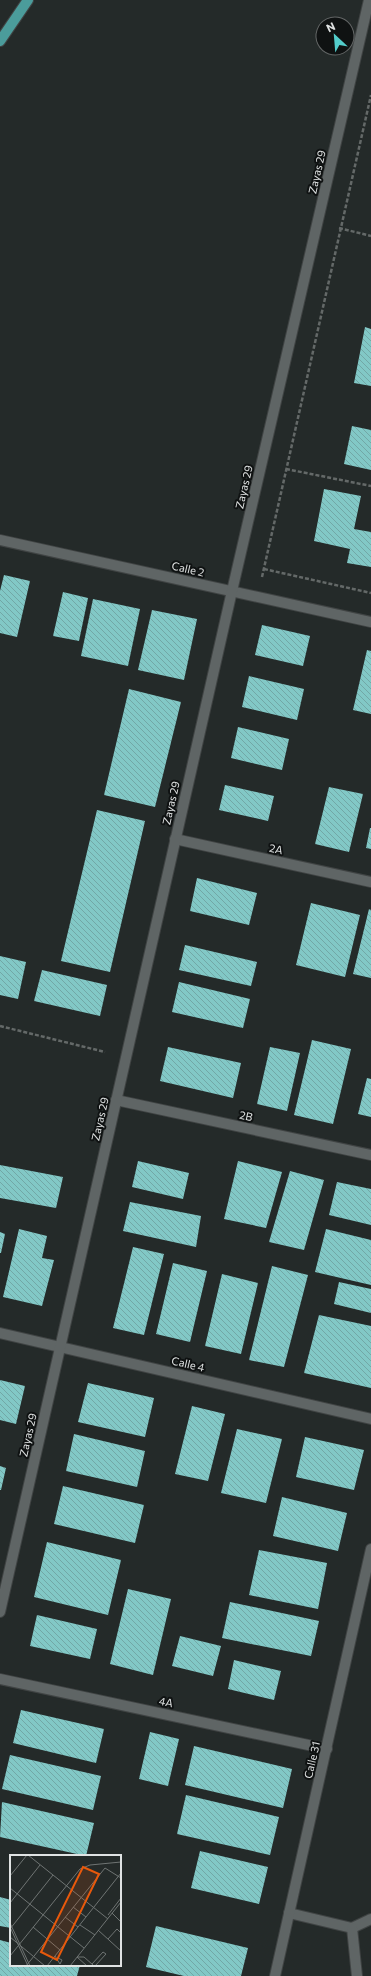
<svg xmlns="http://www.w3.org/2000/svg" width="371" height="1976" viewBox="0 0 371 1976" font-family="Commissioner,sans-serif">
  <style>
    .building { fill: url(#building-back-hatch) }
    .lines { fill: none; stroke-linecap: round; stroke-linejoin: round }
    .minor-casing { stroke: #404444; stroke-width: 12 }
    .major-casing { stroke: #404444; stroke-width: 12 }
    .path { stroke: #646968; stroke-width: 2.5; stroke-dasharray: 4 2; stroke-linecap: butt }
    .minor { stroke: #5f6565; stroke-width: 10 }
    .major { stroke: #4b9c9b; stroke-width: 10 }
    .labels { text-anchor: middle; stroke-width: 4; stroke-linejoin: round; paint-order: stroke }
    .street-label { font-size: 11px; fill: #e0e3e3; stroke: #0f1212 }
    .inset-road { fill: none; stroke: #6f7473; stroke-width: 1 }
    .view { fill: #e8590c; fill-opacity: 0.15; stroke: #e8590c; stroke-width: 2 }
    .inset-edge { fill: none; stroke: #e0e3e3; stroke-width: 2 }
  </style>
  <defs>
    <pattern id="building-back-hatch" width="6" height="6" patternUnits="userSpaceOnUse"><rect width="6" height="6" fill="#82c8c6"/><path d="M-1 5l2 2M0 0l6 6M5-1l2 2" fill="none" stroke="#72a7a6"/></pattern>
  </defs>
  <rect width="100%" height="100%" fill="#242a29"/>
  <g class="building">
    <path d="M365,327L371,329V386L354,383Z"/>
    <path d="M352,426L371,430V470L344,464Z"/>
    <path d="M324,489L361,496L354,529L371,532V567L347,563L350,549L314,541Z"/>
    <path d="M4,575L30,581L17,637L0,633V591Z"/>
    <path d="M63,592L88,598L79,641L53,636Z"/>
    <path d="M93,599L140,609L128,666L81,656Z"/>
    <path d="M152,610L197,619L184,680L138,670Z"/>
    <path d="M262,625L310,636L303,666L255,655Z"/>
    <path d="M367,650L371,651V714L353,710Z"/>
    <path d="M249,676L304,689L297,720L242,707Z"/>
    <path d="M129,689L181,702L155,807L104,795Z"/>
    <path d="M238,727L289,739L282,770L231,758Z"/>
    <path d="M225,785L274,796L268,821L219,810Z"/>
    <path d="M329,787L363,794L349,852L315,844Z"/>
    <path d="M97,810L145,821L110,972L61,961Z"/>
    <path d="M370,828H371V849L366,848Z"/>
    <path d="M197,878L257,893L249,925L190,911Z"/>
    <path d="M311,903L360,915L345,977L296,965Z"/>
    <path d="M369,909L371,910V978L353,974Z"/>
    <path d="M185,945L257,962L251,986L179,970Z"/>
    <path d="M0,956L26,962L18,999L0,995Z"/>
    <path d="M42,970L107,985L100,1016L34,1001Z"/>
    <path d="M179,982L250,999L243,1028L172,1012Z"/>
    <path d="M312,1040L351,1049L333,1124L294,1115Z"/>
    <path d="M168,1047L241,1063L233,1098L160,1081Z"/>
    <path d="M270,1047L300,1053L287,1111L257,1104Z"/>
    <path d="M367,1078L371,1079V1117L358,1114Z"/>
    <path d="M138,1161L189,1173L183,1199L132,1187Z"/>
    <path d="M238,1161L282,1172L266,1228L224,1219Z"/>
    <path d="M0,1165L63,1177L56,1208L0,1198Z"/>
    <path d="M290,1171L324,1180L304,1250L269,1242Z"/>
    <path d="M337,1182L371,1189V1225L329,1215Z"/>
    <path d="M130,1202L201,1216L196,1247L123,1231Z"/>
    <path d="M19,1229L47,1236L42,1258L54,1260L42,1306L3,1297Z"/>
    <path d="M326,1229L371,1240V1285L315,1272Z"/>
    <path d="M0,1232L5,1234L1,1253H0Z"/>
    <path d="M133,1247L164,1254L144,1335L113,1328Z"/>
    <path d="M173,1263L207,1271L190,1342L156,1334Z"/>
    <path d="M272,1266L308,1275L284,1367L249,1360Z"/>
    <path d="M222,1274L258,1283L241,1354L205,1346Z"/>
    <path d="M339,1282L371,1289V1313L334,1304Z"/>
    <path d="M319,1315L371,1326V1388L304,1373Z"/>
    <path d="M0,1380L25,1386L16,1424L0,1420Z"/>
    <path d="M88,1383L154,1398L145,1437L78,1422Z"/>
    <path d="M192,1406L225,1414L208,1481L175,1474Z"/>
    <path d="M237,1429L282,1439L266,1503L221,1493Z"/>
    <path d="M74,1434L145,1451L137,1487L66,1471Z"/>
    <path d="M305,1437L364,1450L354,1490L296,1477Z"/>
    <path d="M0,1466L6,1468L1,1490H0Z"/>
    <path d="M63,1486L144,1505L135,1543L54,1524Z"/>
    <path d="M282,1497L347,1513L338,1551L273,1536Z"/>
    <path d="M47,1542L121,1560L108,1615L34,1597Z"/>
    <path d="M259,1550L327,1563L318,1609L249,1595Z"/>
    <path d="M128,1589L171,1599L153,1675L110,1664Z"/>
    <path d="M230,1602L319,1621L311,1656L222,1638Z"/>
    <path d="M37,1615L97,1629L90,1659L30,1646Z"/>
    <path d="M180,1636L221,1646L213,1676L172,1666Z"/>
    <path d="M234,1660L281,1671L274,1700L228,1689Z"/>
    <path d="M21,1710L104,1729L96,1763L13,1743Z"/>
    <path d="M150,1732L179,1739L168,1786L139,1779Z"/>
    <path d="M194,1746L292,1769L283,1808L185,1785Z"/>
    <path d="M10,1755L101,1776L93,1810L2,1789Z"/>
    <path d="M186,1795L279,1817L270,1855L177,1834Z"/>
    <path d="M2,1802L94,1823L86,1856L0,1837Z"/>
    <path d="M200,1851L268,1867L259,1904L191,1888Z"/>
    <path d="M0,1897L11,1900V1928L0,1926Z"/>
    <path d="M156,1926L248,1948L241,1976H184L146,1967Z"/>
    <path d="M0,1940L11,1943V1965H80L77,1976H0Z"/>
  </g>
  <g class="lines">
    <defs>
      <g id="minor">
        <path d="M0,540L371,622"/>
        <path d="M175,839L371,882"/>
        <path d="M116,1100L371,1155"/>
        <path d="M0,1333L371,1419"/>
        <path d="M0,1612L232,591L369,0"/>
        <path d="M0,1679L327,1749"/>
        <path d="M289,1913L352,1928L371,1919"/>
        <path d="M352,1928L357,1976"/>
        <path d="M275,1976L371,1549"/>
      </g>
      <path id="major" d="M0,41L28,0"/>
    </defs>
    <use href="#minor" class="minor-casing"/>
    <use href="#major" class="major-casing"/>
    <g class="path">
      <path d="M339,228L371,236"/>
      <path d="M286,469L371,486"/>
      <path d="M264,569L371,593"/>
      <path d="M262,577L371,95"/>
      <path d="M0,1026L105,1052"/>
    </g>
    <use href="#minor" class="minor"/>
    <use href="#major" class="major"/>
  </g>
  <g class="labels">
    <g class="street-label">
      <text transform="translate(317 172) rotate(-77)" y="4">Zayas 29</text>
      <text transform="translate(244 487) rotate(-77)" y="4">Zayas 29</text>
      <text transform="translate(188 569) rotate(13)" y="4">Calle 2</text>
      <text transform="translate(171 803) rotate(-77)" y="4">Zayas 29</text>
      <text transform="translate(276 849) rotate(12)" y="4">2A</text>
      <text transform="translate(246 1116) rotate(12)" y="4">2B</text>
      <text transform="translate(100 1119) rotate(-77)" y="4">Zayas 29</text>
      <text transform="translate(188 1364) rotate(13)" y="4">Calle 4</text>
      <text transform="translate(28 1435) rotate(-77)" y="4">Zayas 29</text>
      <text transform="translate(166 1702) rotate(12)" y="4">4A</text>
      <text transform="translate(312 1760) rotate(-77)" y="4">Calle 31</text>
    </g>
  </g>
  <g transform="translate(10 1855)">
    <rect width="111" height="111" fill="#242a29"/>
    <path class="inset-road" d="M18,0L98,64M0,21L17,0M0,33L74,93M0,48L30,10M63,52L76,62M102,58L111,67M98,60L111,43M55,62L68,72M0,68L20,111M70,70L85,80M0,72L18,111M23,72L50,95M0,74L43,20M88,75L111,96M0,82L35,111M98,84L107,74L111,78M0,101L70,14L80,10L111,7M45,101L50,109L52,105L48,103M67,102H74L83,110M67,102L77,111M82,109L93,97L96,99L85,111M16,111L95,13L111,23M37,111L111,18M60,111L111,47"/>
    <path class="view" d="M73,12L89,19L47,105L31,97Z"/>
    <rect width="111" height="111" class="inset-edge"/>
  </g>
  <g transform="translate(335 36) rotate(334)"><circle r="19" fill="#0f1212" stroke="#636666"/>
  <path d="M0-3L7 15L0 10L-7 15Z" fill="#53cdcb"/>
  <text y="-6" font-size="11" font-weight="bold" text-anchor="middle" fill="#e0e3e3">N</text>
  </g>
</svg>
